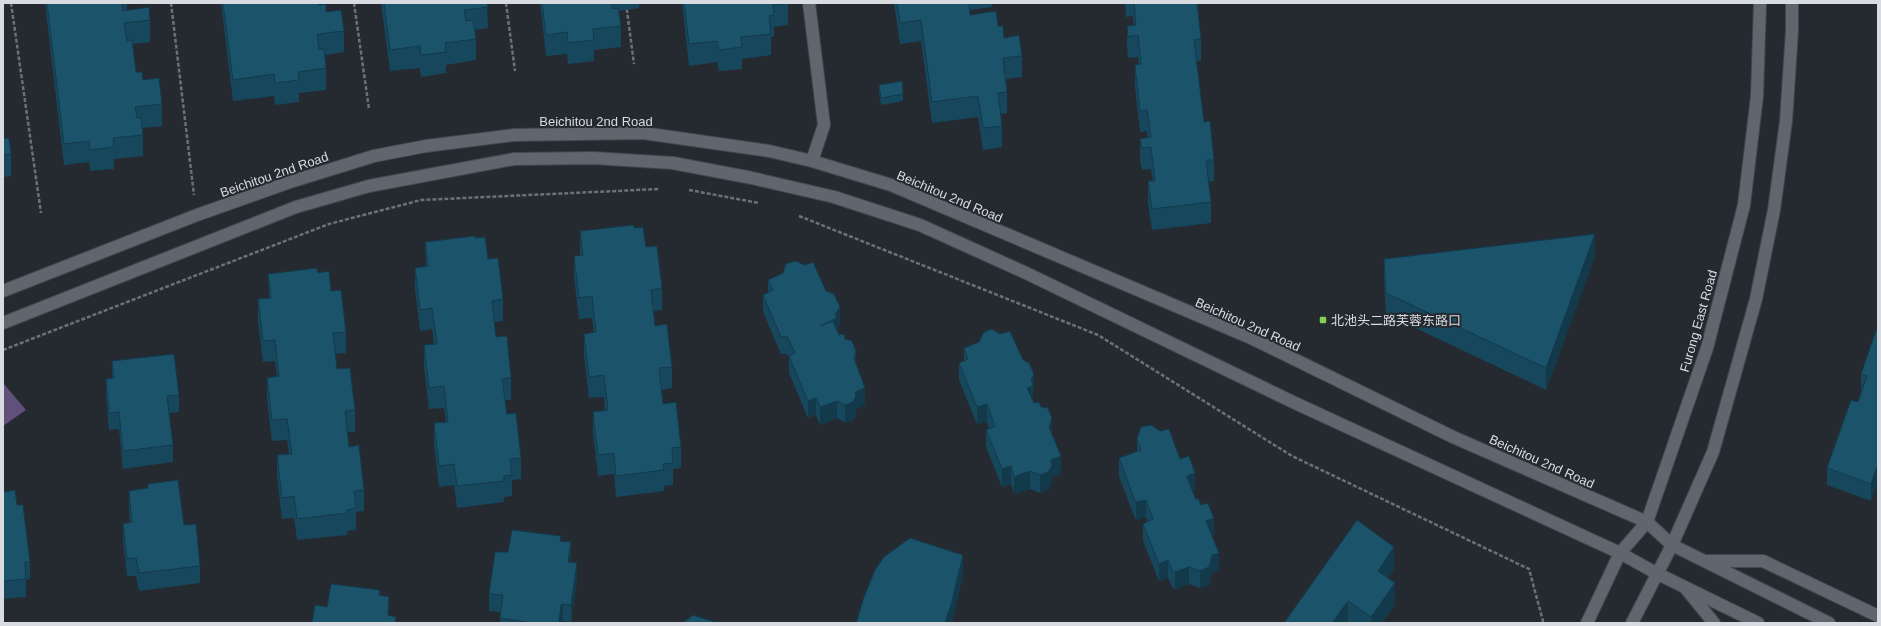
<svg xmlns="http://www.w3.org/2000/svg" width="1881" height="626" viewBox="0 0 1881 626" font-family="Arial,'Noto Sans SC',sans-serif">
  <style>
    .forest { fill: #61507a }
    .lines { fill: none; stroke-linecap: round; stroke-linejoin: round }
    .street-casing { stroke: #43474c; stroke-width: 14 }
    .secondary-casing { stroke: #43474c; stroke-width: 14 }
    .path { stroke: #6c7176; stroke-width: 2.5; stroke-dasharray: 4 2; stroke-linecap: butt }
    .street { stroke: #60666e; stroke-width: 12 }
    .secondary { stroke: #60666e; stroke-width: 12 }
    .wall { fill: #17475c }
    .shaded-wall { fill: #133a4b }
    .building { fill: #1b536b; stroke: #133a4b }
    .poi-dot { fill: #81d050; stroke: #252a31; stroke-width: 1.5 }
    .labels { text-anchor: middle; stroke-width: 4; stroke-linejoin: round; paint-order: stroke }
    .street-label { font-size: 13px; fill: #d8dbdf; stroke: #252a31 }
    .poi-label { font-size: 13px; fill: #d8dbdf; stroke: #252a31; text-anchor: start }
  </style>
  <rect width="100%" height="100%" fill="#252a31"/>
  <path class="forest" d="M3,383L26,410L3,426Z"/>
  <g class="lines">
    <defs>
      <path id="street" d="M809,3L824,125L812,161"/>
      <g id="secondary">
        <path d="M3,291L197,215L290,182L374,156L426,146L514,135L643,133L769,151L812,161L891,185L1251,338L1453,437L1647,522L1672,545L1829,623"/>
        <path d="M3,323L296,207L369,186L514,159L593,158L673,163L752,178L834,197L920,225L1026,273L1295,403L1620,553L1656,573L1758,623"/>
        <path d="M1708,561H1763L1878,616"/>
        <path d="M1687,590L1714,623"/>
        <path d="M1587,623L1620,553L1647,522L1707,348L1744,205L1757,96L1760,3"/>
        <path d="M1632,623L1672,545L1713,452L1756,299L1774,210L1786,121L1792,31V3"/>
      </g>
    </defs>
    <use href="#street" class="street-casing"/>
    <use href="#secondary" class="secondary-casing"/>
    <g class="path">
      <path d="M11,3L41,213"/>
      <path d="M171,3L194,195"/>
      <path d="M354,3L369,109"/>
      <path d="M506,3L515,71"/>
      <path d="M626,3L634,64"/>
      <path d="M689,190L759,203"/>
      <path d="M799,216L1098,335L1292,456L1529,569L1543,621L1542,623"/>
      <path d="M3,350L329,224L421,200L659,189"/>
    </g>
    <use href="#street" class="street"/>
    <use href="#secondary" class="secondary"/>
  </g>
  <g class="wall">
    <path d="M45,3H127V10L150,20V42L133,44L136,72L143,80L162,104V126L142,128L143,135V156L114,159V169L90,171L89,162L64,165Z"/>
    <path d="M221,3H318L319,5L326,12L344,31V52L325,55L326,68V90L299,93V102L275,105L274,96L233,101Z"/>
    <path d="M381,3H487L488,28L475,30L476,39V60L446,65V73L421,77L420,68L390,71Z"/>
    <path d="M540,3H639V8L619,11L621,26V47L594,50V61L568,64L567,54L546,56Z"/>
    <path d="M682,3H788V25L774,27V36L771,37V55L742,59V69L719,71L717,62L689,66Z"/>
    <path d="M894,3H992V7L970,10V15L998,26L1004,38L1022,56V77L1005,79L1007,92V113L1000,114L1002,126V147L983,150L978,117L932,123L921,41L900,44Z"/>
    <path d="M1125,3H1197L1201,39V61H1196L1204,122L1214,160V181L1208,182L1211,202V223L1152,230L1148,203V181H1153L1151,169L1142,170L1140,160V139L1148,138L1147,131L1140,132L1135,87V65H1139L1138,57L1128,58L1127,47V26L1134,25L1133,16L1126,17Z"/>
    <path d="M879,85L903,94V101L881,105L879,92Z"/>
    <path d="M3,139L11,154V176L3,177Z"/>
    <path d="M634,228L646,247L662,288V310L653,311L655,326L672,367V388L662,390L663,404L681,447V468L673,469V485L664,486V491L616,497L614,474L598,476L593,434V412L605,411L604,397L589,398L584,355V334L594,333L592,318L579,319L574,277V256L580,255V231Z"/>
    <path d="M475,238L488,259L503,299V321L494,322L496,337L511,378V400H505L507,414L521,458V479L512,480V496L504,497V502L457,508L454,485L439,487L434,445V423L446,422L444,408L429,409L424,367V345L434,344L432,329L420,331L415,289V268L426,266L425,242Z"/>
    <path d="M1595,256L1546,390L1386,314L1384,281V259Z"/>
    <path d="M318,273L331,291L346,332V353L335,354L337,369L355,410V432H348L349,447L364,490V511L356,512V530L347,531V535L297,540L294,518L282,519L277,477V455L289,454L287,440L272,441L267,399V378L277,376L275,361L263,362L258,321V299L269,298L268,274Z"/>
    <path d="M768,280L840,324L837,329V330L839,335L845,339L856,363L865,405L856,409V414L853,420L845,423L837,418L820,425L816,415L808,418L789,373V358L787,354H781L763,312V295L768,293Z"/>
    <path d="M1878,325L1871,501L1827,485V468L1858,402L1861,392V374Z"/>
    <path d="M964,348L1034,391L1033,393V400L1052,435L1061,474L1052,477V483L1048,489L1040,493L1030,489L1014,494L1011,484L1002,487L986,447V430L989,429L987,422L977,424L959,380V363L964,361Z"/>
    <path d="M112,361L179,395V412L169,413L173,445V462L123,469L119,429L109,430L106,397V379H112Z"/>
    <path d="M1137,439L1180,459L1195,490L1193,491L1196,500L1201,505L1214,536H1212L1219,570L1212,573L1209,585L1200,588L1189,584L1175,589H1173L1168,578L1159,581L1143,541V524L1148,522L1146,517L1136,520L1135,518L1119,477V458L1137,451Z"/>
    <path d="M148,484L184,525L200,566V583L139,591L136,576H127L123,541V524L130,523L129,508V491L148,488Z"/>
    <path d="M3,492L17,505L30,562V579L26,580V597L3,599Z"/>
    <path d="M561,541L571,559L570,562L577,581L571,622L563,621L561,623H500V612L489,611V594L508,552Z"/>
    <path d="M1394,569L1388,578L1395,604L1382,623H1349L1348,622L1347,623H1284Z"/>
  </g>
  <g class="shaded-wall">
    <path d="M1595,234V256L1546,390V368Z"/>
    <path d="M840,307V324L837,329V335L820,326L835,314Z"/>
    <path d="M856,351V369L854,358Z"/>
    <path d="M1034,374V391L1033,393V403L1027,405V388Z"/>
    <path d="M865,388V405L856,409V414L853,420L845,423V405L855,392Z"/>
    <path d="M816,398V415L808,418V401Z"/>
    <path d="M837,401V418L820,425V407Z"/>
    <path d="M987,404V422L977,424V407Z"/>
    <path d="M1052,418V435L1049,427Z"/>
    <path d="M1061,456V474L1052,477V483L1048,489L1040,493V475L1051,460Z"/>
    <path d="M1878,464V481L1871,501V484Z"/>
    <path d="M1011,466V484L1002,487V469Z"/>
    <path d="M1030,471V489L1014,494V477Z"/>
    <path d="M1195,473V490L1187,493V476Z"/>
    <path d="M1146,500V517L1136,520V502Z"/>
    <path d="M1214,518V536L1206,539V521Z"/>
    <path d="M571,542V559L568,579V562Z"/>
    <path d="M1394,547V569L1378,592V571Z"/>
    <path d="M1219,553V570L1212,573L1209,585L1200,588V571L1212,555Z"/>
    <path d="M963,555V576L952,623H945Z"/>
    <path d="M1168,560V578L1159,581V564Z"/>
    <path d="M577,563V581L571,622V605Z"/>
    <path d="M1189,567V584L1175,589V572Z"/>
    <path d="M1395,583V604L1382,623H1371V617Z"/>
    <path d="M389,597V623L388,615Z"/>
    <path d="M1348,601V622L1347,623H1332Z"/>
    <path d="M563,604V621L561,623H559L561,605Z"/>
  </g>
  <g class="building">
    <path d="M47,3H122L123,11L149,7L150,20L124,23L127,41L132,40L136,72H142L143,80L159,78L162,104L135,107L137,118H141L143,135L113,138L114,147L90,150L89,141L64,144Z"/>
    <path d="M223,3H318L319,5L326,4V12L341,10L344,31L317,34L319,49H324L326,68L298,72L299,80L275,83L274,74L233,80Z"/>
    <path d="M384,3H487L488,7L464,10L466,21L473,20L476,39L445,43L446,52L421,55L420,46L390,50Z"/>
    <path d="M542,3H612V9L618,8L621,26L593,29L594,40L568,43L567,32L546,35Z"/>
    <path d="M684,3H788V4L773,5L774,15L769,16L771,34L741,37L742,47L719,50L717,41L689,44Z"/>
    <path d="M897,3H969L970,15L996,11L998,26H1003L1004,38L1019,35L1022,56L1003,58L1007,92L998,93L1002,126L983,128L978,96L932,102L921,20L900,23Z"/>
    <path d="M1134,3H1197L1201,39L1194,40L1204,122L1210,121L1214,160H1206L1211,202L1152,209L1148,181H1155L1151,147L1142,148L1140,139L1151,137L1147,110L1140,111L1135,65L1141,64L1138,35L1128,37L1127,26L1136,25Z"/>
    <path d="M902,81L903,94L881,98L879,85Z"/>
    <path d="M9,138L11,154L3,155V139Z"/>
    <path d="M634,225V228L643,227L646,247L657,246L662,288L651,290L655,326L667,324L672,367L659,368L663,404L676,402L681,447L672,448L673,463L663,464L664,470L616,476L614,453L598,455L593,412L608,410L604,375L589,377L584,334L596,332L592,296L579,298L574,256L583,255L580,231Z"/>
    <path d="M1595,234L1546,368L1386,293L1384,259Z"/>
    <path d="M475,236V238L485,237L488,259L498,258L503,299L492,301L496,337L507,336L511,378L502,379L507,414L516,413L521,458L510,459L512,475L504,476V481L457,486L454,464L439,466L434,423L448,422L444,386L429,388L424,345L437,344L432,308L420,310L415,268L428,266L425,242Z"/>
    <path d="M795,261L805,265L813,262L826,291L834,294L840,307L835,314L837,318L820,326L833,321L839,335L844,334L845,339L852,341L856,351L854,358L865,388L855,392L856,396L853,402L845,405L837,401L820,407L816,398L808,401L789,356L795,353L787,336L781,337L763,295L773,290L768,280L783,273L786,264Z"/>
    <path d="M317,268L318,273L329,271L331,291L341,290L346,332L333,333L337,369L350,368L355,410L345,411L349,447L359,445L364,490L354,491L356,508L347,510V513L297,519L294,496L282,498L277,455L292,454L287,419L272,420L267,378L279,376L275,340L263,341L258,299L271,298L268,274Z"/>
    <path d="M1878,325V464L1871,484L1827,468L1851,400L1858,402L1867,376L1861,374Z"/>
    <path d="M992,329L1000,334L1010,331L1023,360L1029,363L1034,374L1031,380L1033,386L1027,388L1034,403L1039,402L1041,407L1048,408L1052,418L1049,427L1061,456L1051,460L1052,466L1048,472L1040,475L1030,471L1014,477L1011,466L1002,469L986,430L995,426L987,404L977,407L959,363L968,359L964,348L979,342L984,332Z"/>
    <path d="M174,354L179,395L167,396L173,445L123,451L119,412L109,413L106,379L114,378L112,361Z"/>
    <path d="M1151,425L1160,431L1169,429L1180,459L1189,456L1195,473L1187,476V477L1196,500L1198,498L1201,505L1208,503L1213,516L1214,518L1206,521L1219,553L1212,555L1209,567L1200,571L1189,567L1175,572H1173L1168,560L1159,564L1143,524L1153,519L1146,500L1136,502L1135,501L1119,458L1141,450L1137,439L1141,427Z"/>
    <path d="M178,480L184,525L196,524L200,566L139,573L136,558L127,559L123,524L132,522L129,491L148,488V484Z"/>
    <path d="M15,490L17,505H23L30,562H25L26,579L3,581V492Z"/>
    <path d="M1357,520L1394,547L1378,571L1395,583L1371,617L1348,601L1332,623H1284Z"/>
    <path d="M512,530L561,536L560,541L571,542L568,562L577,563L571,605L563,604L561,605L559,623H532L500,618L503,595L489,594L495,552H508Z"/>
    <path d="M910,538L963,555L951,605L945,623H856L864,597L875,570L884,557Z"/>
    <path d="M331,584L380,590L379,595L389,597L388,615L396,617L395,623H312L315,605L327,607Z"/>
    <path d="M693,615L717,623H683Z"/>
  </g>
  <rect class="poi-dot" x="1319" y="316" width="8" height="8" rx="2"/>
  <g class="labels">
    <g class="street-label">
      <text x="596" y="126">Beichitou 2nd Road</text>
      <text transform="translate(274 174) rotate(-19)" y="5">Beichitou 2nd Road</text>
      <text transform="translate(950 196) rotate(23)" y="5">Beichitou 2nd Road</text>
      <text transform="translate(1698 321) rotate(-74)" y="5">Furong East Road</text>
      <text transform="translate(1248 324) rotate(24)" y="5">Beichitou 2nd Road</text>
      <text transform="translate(1542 461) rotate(24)" y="5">Beichitou 2nd Road</text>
    </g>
    <g class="poi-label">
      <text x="1331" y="325">北池头二路芙蓉东路口</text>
    </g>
  </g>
  <rect width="1881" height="626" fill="none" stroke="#d8dbdf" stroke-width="8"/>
</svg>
